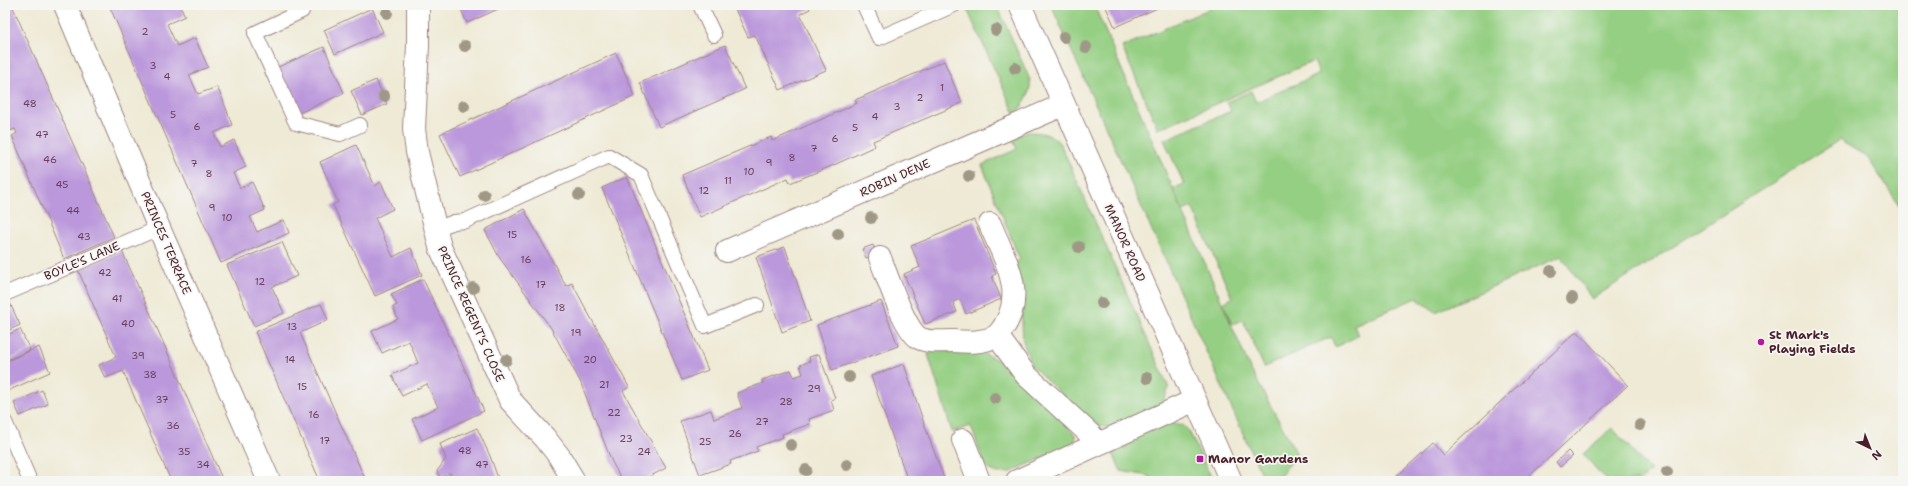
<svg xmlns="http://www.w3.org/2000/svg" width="1908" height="486" viewBox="0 0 1908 486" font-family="'Shantell Sans',sans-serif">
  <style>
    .green { fill: #95cf83; stroke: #707757 }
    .building { fill: #bb98db }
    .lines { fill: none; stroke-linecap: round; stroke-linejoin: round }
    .lane-casing { stroke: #9c8480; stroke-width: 16 }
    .street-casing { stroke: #9c8480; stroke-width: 24 }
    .lane { stroke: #fff; stroke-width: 14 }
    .street { stroke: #fff; stroke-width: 22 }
    .tree { fill: #a09886 }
    .poi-dot { fill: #b5179e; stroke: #f6f6f2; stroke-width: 1.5 }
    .labels { text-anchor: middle; stroke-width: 3.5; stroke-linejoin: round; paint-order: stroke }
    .number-label { font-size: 10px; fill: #663d57 }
    .street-label { font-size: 12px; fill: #4a1f2b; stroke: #f6f6f2 }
    .poi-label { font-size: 12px; font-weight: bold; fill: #4a1f2b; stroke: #f6f6f2; text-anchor: start }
  </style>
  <rect width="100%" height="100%" fill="#f6f6f2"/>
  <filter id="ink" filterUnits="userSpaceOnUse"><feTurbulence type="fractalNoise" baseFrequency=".025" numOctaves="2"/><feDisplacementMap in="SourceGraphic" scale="8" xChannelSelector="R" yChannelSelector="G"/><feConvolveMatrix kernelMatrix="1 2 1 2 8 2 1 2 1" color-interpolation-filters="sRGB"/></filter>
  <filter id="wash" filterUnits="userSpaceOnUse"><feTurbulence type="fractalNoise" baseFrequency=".012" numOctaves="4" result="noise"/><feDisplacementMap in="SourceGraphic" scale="16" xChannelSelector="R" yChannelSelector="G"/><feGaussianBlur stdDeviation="0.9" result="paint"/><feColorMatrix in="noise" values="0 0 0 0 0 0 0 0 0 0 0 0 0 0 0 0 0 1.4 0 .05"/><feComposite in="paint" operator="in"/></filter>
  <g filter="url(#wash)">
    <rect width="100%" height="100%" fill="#efead5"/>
    <g class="green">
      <path d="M965,5H997L1030,80C1032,92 1023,106 1015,114Z"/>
      <path d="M1051,5H1094L1250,368L1297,454L1282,474L1275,479L1262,476Z"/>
      <path d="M1218,5H1903V211L1867,157L1839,140L1592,299L1561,256L1436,312L1416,298L1354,325L1358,336L1335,347L1331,337L1264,367L1243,320L1232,324L1223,303L1232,298L1192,207L1183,211L1173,189L1184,184L1164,140L1231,111L1227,102L1251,91L1256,102L1319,74L1314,61L1158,129L1122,47Z"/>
      <path d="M1028,132C1041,132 1053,134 1061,145L1169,388L1162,404L1109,428L1100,426L1084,416L1031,365L1023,341L1021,303L1015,263L1020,260L982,165L1017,149L1012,138Z"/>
      <path d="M937,351C951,351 967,350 981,353C1013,361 1053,412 1076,436L1074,444L1011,472L998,473L990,470L984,464L971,426L952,432L928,354Z"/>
      <path d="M1165,421L1183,425L1189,431L1213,481H1152L1149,476L1121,471L1109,445Z"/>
      <path d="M1612,428L1651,471L1640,481H1607L1583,454Z"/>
    </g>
    <g id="blocks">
      <g class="building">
        <path d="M5,5H12L114,237L64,259L12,136L17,133L15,129L5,133Z"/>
        <path d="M109,5H180L185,16L167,24L177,46L195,38L208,67L189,75L198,94L217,87L223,100L232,125L214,133L220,147L234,140L246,167L233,173L240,188L252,182L265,210L250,217L257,232L284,220L289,233L221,263Z"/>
        <path d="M459,5H507L467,23Z"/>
        <path d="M733,5H808L810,9L800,14L826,70L780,90L755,35L748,37Z"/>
        <path d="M1105,5H1164L1115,27Z"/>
        <path d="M372,8L383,32L335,54L324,30Z"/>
        <path d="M725,45L745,89L659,127L640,83Z"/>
        <path d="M324,47L344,93L299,113L278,67Z"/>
        <path d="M616,53L635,96L460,177L440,134Z"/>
        <path d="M944,61L962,103L873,141L875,146L834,165L790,183L788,178L700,217L682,175L771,137L772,141L836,113L857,103L855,100Z"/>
        <path d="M376,80L387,104L362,115L351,91Z"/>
        <path d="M356,145L375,186L381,182L393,209L375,218L393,257L411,248L422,275L375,296L333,205L338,202L320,162Z"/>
        <path d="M627,177L708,370L682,380L602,188Z"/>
        <path d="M524,209L566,286L572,283L586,309L629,387L623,391L666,468L641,481H622L612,462L580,381L551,328L499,257L485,230Z"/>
        <path d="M974,220L996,274L992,276L1001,299L966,314L960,299L953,302L957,312L925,324L904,274L920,267L911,246Z"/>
        <path d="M282,242L297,276L272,287L284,313L254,326L227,265Z"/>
        <path d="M873,245L877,253L866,258L862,249Z"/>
        <path d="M785,247L810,321L782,332L756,257Z"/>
        <path d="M122,251L156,326L223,481H171L123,371L105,378L99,365L116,357L78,270Z"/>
        <path d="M423,279L484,411L422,440L412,419L438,407L427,384L402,396L392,375L418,363L409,341L382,353L372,331L398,319L393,307L397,305L391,294Z"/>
        <path d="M9,301L20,325L5,332V303Z"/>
        <path d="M881,301L898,346L832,370L817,325Z"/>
        <path d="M321,304L328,320L300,333L366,481H320L255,332Z"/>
        <path d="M20,329L30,350L5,361V336Z"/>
        <path d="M1577,331L1628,385L1524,481H1392L1433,443L1443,455Z"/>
        <path d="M39,347L50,372L5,392V362Z"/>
        <path d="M819,354L835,398L831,400L834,410L809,419L810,424L782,434L783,437L756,447L758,451L730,461L731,464L700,475L680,421L711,410L714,419L742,408L737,393L763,383L762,380L791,370L794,377L803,374L800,365L810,361L809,357Z"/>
        <path d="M904,364L928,435L945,481H908L896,447L871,376Z"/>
        <path d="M42,390L48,404L20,416L14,403Z"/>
        <path d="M477,428L490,456L499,481H453L450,473L440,478L437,471L446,459L440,444Z"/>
        <path d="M1568,451L1573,456L1560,467L1556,462Z"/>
      </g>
    </g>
  </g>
  <g filter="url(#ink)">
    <use href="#blocks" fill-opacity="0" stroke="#9c8480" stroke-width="1"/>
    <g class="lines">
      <defs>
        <g id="lane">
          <path d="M300,5L302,11L255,33L296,123L340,134L360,125"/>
          <path d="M700,5L714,35"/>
          <path d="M864,5L879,38L954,5"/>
          <path d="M436,229L454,222L465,221L609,156L641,175L705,326L757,305"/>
          <path d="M5,294L159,228"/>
          <path d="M5,422L30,481"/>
        </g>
        <g id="street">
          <path d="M65,5L159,228L269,481"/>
          <path d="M418,5V45L414,129L417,152L440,247L510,400L545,438L559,456L574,481"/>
          <path d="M1020,5L1231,481"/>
          <path d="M990,224C1006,263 1030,298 997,336"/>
          <path d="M727,251L1063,105"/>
          <path d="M880,258C887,275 904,329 919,338C928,343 942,341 952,341C969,342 982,343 997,336L1026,375L1092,436L1095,444"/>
          <path d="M963,440L979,481"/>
          <path d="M1017,481L1195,400"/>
        </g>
      </defs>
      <use href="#lane" class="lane-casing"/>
      <use href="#street" class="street-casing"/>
      <use href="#lane" class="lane"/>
      <use href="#street" class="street"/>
    </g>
    <g class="tree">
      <circle cx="387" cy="13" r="6"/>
      <circle cx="996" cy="30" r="6"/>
      <circle cx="1064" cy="37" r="6"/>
      <circle cx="465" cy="46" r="6"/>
      <circle cx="1086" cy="47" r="6"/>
      <circle cx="1015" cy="68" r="6"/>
      <circle cx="384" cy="96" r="6"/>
      <circle cx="464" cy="106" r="6"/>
      <circle cx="969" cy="176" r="6"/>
      <circle cx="484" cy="195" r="6"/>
      <circle cx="579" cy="195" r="6"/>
      <circle cx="871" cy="218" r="6"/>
      <circle cx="838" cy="234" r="6"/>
      <circle cx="1079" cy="247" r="6"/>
      <circle cx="1551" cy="271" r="6"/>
      <circle cx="473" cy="288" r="6"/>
      <circle cx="1572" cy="298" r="6"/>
      <circle cx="1102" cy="303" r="6"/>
      <circle cx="506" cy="360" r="6"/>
      <circle cx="849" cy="377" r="6"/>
      <circle cx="1147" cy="378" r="6"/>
      <circle cx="995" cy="398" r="6"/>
      <circle cx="1640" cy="425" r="6"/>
      <circle cx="791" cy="445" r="6"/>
      <circle cx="847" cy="465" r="6"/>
      <circle cx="806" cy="470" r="6"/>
      <circle cx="1667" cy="472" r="6"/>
    </g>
  </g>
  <g class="poi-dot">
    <circle cx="1761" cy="342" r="4"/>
    <rect x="1196" y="455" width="8" height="8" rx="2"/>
  </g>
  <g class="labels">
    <g class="number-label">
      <text x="145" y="35">2</text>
      <text x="153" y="69">3</text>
      <text x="167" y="80">4</text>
      <text x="942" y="91">1</text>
      <text x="920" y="101">2</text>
      <text x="30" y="107">48</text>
      <text x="897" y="110">3</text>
      <text x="173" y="118">5</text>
      <text x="875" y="120">4</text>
      <text x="197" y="130">6</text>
      <text x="855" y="131">5</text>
      <text x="42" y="138">47</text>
      <text x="835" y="142">6</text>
      <text x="814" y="152">7</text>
      <text x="792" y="161">8</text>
      <text x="50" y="163">46</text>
      <text x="769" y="166">9</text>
      <text x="194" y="167">7</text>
      <text x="749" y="175">10</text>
      <text x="209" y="177">8</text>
      <text x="728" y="184">11</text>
      <text x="62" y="188">45</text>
      <text x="704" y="194">12</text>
      <text x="212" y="211">9</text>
      <text x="73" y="214">44</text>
      <text x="227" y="221">10</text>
      <text x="512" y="238">15</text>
      <text x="84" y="240">43</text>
      <text x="526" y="263">16</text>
      <text x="105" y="276">42</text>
      <text x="260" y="285">12</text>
      <text x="541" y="288">17</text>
      <text x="117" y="302">41</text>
      <text x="560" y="311">18</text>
      <text x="128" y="327">40</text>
      <text x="292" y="330">13</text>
      <text x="576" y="336">19</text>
      <text x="138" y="359">39</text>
      <text x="290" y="363">14</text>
      <text x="590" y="363">20</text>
      <text x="150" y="378">38</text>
      <text x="604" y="388">21</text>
      <text x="302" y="390">15</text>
      <text x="814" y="392">29</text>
      <text x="162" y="403">37</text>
      <text x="786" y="405">28</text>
      <text x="614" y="416">22</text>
      <text x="314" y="418">16</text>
      <text x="762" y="425">27</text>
      <text x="173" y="429">36</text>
      <text x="735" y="437">26</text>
      <text x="626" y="442">23</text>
      <text x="325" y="444">17</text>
      <text x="705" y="445">25</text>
      <text x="465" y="454">48</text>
      <text x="184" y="455">35</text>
      <text x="644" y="455">24</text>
      <text x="203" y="468">34</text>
      <text x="482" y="468">47</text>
    </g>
    <g class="street-label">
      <text transform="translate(895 178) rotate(-24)" y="4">ROBIN DENE</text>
      <text transform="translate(166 243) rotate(67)" y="4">PRINCES TERRACE</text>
      <text transform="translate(1125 243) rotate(66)" y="4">MANOR ROAD</text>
      <text transform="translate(82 261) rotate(-23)" y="4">BOYLE'S LANE</text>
      <text transform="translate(471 314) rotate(66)" y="4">PRINCE REGENT'S CLOSE</text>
    </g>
    <g class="poi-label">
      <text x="1769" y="339">St Mark's<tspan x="1769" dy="14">Playing Fields</tspan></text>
      <text x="1208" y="463">Manor Gardens</text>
    </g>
  </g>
  <rect width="1908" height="486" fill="none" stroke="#f6f6f2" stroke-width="20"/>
  <g transform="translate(1870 448) rotate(137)" stroke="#f6f6f2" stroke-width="3" paint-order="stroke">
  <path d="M0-3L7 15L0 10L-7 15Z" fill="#4a1f2b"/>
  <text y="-6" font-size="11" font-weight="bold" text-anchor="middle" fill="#4a1f2b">N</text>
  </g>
</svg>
